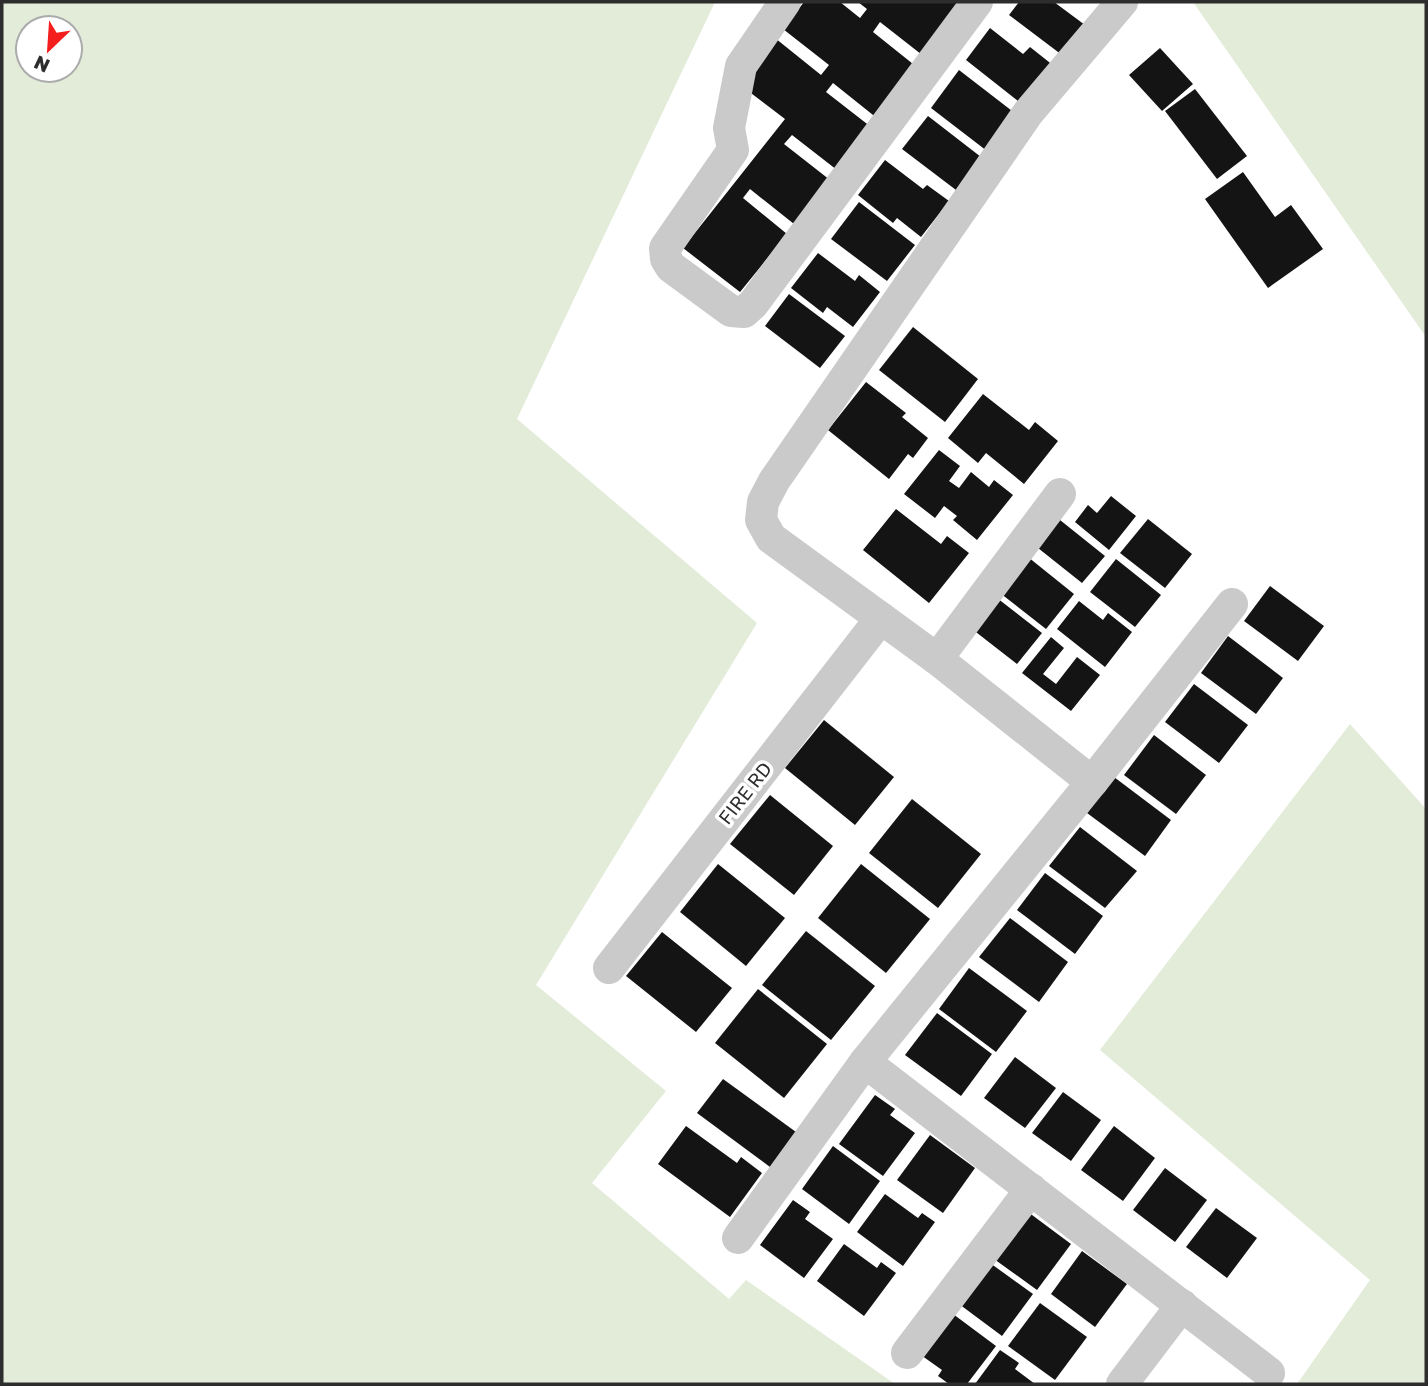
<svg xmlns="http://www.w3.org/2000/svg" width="1428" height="1386" viewBox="0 0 1428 1386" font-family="'Golos Text',sans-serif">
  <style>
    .green { fill: #e2ecd9; fill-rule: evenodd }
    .building { fill: #141414 }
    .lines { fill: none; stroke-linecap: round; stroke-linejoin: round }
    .minor { stroke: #cacaca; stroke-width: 32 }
    .labels { text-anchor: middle; stroke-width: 7; stroke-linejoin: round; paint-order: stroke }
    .street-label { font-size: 19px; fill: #2d2d2d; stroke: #fff }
  </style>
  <rect width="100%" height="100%" fill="#fff"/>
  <g class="green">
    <path d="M2,2H715L517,419L757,623L536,985L666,1091L592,1183L729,1299L746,1280L895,1384H2ZM28,28H70V70H28Z"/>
    <path d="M1193,2H1426V337Z"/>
    <path d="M1350,724L1426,809V1384H1297L1370,1280L1100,1050Z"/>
  </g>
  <g class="building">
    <path d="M804,2H840L860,18L867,9L858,2H965L926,58L880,22L873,32L918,68L878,119L833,83L826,92L871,127L837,170L792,135L784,144L830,180L794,224L750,189L743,198L787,234L740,292L683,248L785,119L739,84L775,38L821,75L829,65L783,29Z"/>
    <path d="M1019,2H1054L1085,25L1062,55L1009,15Z"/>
    <path d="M990,28L1023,54L1030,47L1054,66L1023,105L966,60Z"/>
    <path d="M1160,48L1193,84L1162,111L1129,75Z"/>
    <path d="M959,70L1016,114L987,151L931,108Z"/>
    <path d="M1195,89L1247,156L1217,179L1165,111Z"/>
    <path d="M928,116L981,157L956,190L902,149Z"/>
    <path d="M885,160L923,189L927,185L949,201L921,237L897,218L893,223L858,195Z"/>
    <path d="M1243,172L1275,217L1291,205L1323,249L1268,288L1205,199Z"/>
    <path d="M859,202L915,245L887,281L831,239Z"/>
    <path d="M818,253L855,281L859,275L880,292L853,327L827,307L823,313L791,288Z"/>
    <path d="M789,294L845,336L820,368L765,326Z"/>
    <path d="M913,327L978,379L945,422L879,370Z"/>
    <path d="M866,382L906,413L902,417L928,438L913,458L908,454L889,479L828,430Z"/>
    <path d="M983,394L1029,430L1035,422L1058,441L1024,484L986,453L978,463L948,438Z"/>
    <path d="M939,450L960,466L949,481L959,488L971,472L989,487L994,480L1013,495L977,540L953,520L957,516L944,506L935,518L904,494Z"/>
    <path d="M1111,496L1136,516L1109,550L1075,522L1088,505L1097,513Z"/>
    <path d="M896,509L941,544L947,536L969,553L929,603L863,550Z"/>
    <path d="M1148,519L1192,554L1165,588L1120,553Z"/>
    <path d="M1060,520L1105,556L1082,583L1038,548Z"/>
    <path d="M1028,557L1074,594L1046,629L1000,593Z"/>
    <path d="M1116,559L1161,595L1135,627L1090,592Z"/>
    <path d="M1270,586L1324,626L1298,661L1244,621Z"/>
    <path d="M997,598L1042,633L1017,664L972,629Z"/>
    <path d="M1079,601L1103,620L1108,613L1132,632L1105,667L1057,629Z"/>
    <path d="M1228,636L1283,678L1256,714L1201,673Z"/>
    <path d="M1051,637L1064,648L1043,674L1056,684L1077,657L1100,675L1071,711L1022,673Z"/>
    <path d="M1194,684L1248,725L1219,763L1165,722Z"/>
    <path d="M824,720L894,777L855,825L785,768Z"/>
    <path d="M1154,735L1206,775L1176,814L1124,775Z"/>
    <path d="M1114,777L1171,820L1145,856L1087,813Z"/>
    <path d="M770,795L833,846L794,895L730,844Z"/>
    <path d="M912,799L981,854L938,908L869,853Z"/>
    <path d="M1080,827L1137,871L1105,908L1049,866Z"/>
    <path d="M718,864L785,918L746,966L680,912Z"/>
    <path d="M861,864L930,919L886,973L818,918Z"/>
    <path d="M1045,873L1103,916L1075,954L1017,910Z"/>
    <path d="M1010,918L1068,962L1039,1002L979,957Z"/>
    <path d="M806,931L875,986L831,1040L762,985Z"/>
    <path d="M662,932L732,988L696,1032L626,976Z"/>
    <path d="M969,968L1027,1011L996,1052L939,1009Z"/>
    <path d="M758,989L827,1044L784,1098L715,1043Z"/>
    <path d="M937,1013L992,1054L961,1096L905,1055Z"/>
    <path d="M1015,1057L1056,1088L1025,1128L984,1098Z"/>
    <path d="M723,1079L796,1132L770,1167L697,1113Z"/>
    <path d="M1063,1092L1101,1120L1071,1161L1032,1133Z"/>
    <path d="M875,1095L895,1109L890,1115L915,1133L883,1176L839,1144Z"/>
    <path d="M686,1126L737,1163L741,1157L762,1173L730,1217L658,1164Z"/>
    <path d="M1114,1126L1155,1158L1123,1201L1081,1170Z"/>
    <path d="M930,1135L975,1168L943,1213L897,1180Z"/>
    <path d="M833,1146L880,1181L849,1224L802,1189Z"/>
    <path d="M1165,1168L1207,1200L1175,1242L1133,1210Z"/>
    <path d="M885,1194L918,1218L922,1213L935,1222L903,1266L857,1232Z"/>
    <path d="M793,1200L810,1212L805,1219L833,1239L804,1278L760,1245Z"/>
    <path d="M1216,1208L1257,1238L1227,1278L1186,1247Z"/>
    <path d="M1028,1212L1071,1244L1037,1290L994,1259Z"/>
    <path d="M844,1244L877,1268L881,1262L896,1273L864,1316L817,1281Z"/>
    <path d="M1082,1251L1127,1284L1095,1327L1051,1294Z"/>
    <path d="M990,1263L1033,1294L1002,1336L959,1304Z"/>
    <path d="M1040,1303L1087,1337L1055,1380L1008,1346Z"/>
    <path d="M949,1311L996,1346L967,1384H959L957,1383L956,1384H949L938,1376L942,1370L918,1353Z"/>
    <path d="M1000,1350L1019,1363L1015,1369L1035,1384H975Z"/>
  </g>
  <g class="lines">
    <g class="minor">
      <path d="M785,2L741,66L729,128L733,150L665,248L666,259L671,267L731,311L744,312L753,304L977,2"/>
      <path d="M1122,2L1028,113L774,481L763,502L761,520L771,538L937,659L1092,782L865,1062L1269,1373"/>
      <path d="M937,659L1060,494"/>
      <path d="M1092,782L1232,604"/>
      <path d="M609,968L881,618"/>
      <path d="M738,1238L865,1062"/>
      <path d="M907,1353L1031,1189"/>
      <path d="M1122,1384L1182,1305"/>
    </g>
  </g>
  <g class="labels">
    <g class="street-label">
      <text transform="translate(745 793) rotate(-52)" y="7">FIRE RD</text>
    </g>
  </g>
  <rect width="1428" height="1386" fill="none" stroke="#2d2d2d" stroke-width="7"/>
  <g transform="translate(49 49) rotate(205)"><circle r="33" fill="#ffffff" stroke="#ababab" stroke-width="2"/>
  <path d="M0-5L12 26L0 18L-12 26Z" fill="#f51e1f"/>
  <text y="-10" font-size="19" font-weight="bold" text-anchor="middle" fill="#2d2d2d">N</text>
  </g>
</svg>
